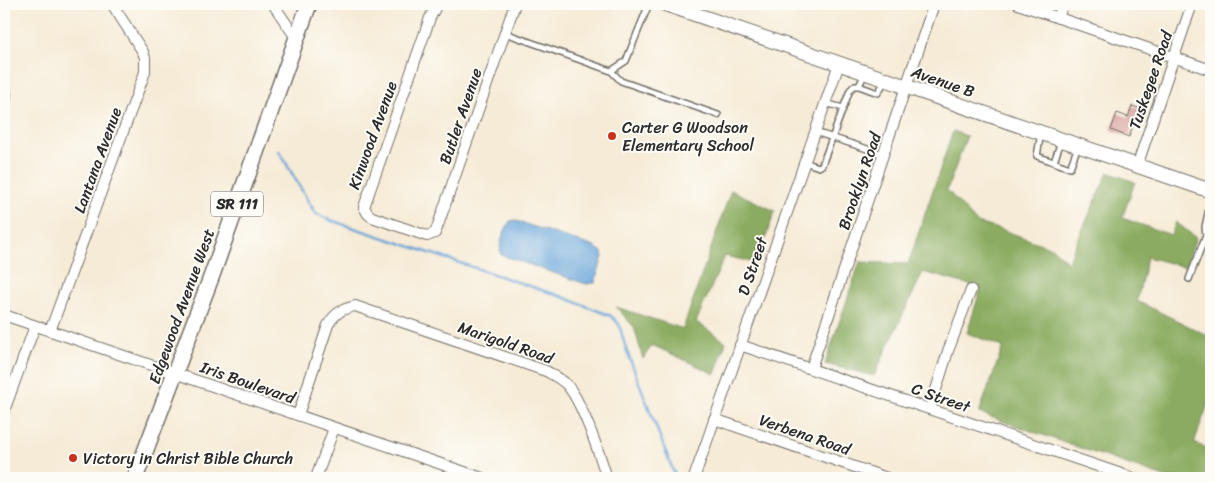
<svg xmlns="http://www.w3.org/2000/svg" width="1215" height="482" viewBox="0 0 1215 482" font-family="Sriracha,sans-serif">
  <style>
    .forest { fill: #8bac60; stroke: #5b6c46 }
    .water { fill: #68a4d9; stroke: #4a6882 }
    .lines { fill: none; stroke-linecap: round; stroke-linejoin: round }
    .stream { stroke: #68a4d9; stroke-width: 2.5 }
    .building { fill: #d39593 }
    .lane-casing { stroke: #726e67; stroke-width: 8 }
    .street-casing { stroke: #726e67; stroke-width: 12 }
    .secondary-casing { stroke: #726e67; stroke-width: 16 }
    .primary-casing { stroke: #726e67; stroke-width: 18 }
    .lane { stroke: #fff; stroke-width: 5 }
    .street { stroke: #fff; stroke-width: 10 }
    .secondary { stroke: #fff; stroke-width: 14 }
    .primary { stroke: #fff; stroke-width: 15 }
    .poi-dot { fill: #c8321e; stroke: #fdfcf7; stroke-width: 2 }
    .labels { text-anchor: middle; stroke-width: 4; stroke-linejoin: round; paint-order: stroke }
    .shield { fill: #fdfcf7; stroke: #6a6a68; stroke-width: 1 }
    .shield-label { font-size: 15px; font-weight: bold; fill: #2b2b2b }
    .street-label { font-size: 16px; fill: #2b2b2b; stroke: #fdfcf7 }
    .poi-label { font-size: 16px; fill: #2b2b2b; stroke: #fdfcf7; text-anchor: start }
  </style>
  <rect width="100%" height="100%" fill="#fdfcf7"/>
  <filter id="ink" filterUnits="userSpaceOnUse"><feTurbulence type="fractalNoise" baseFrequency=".02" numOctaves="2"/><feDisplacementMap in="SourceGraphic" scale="10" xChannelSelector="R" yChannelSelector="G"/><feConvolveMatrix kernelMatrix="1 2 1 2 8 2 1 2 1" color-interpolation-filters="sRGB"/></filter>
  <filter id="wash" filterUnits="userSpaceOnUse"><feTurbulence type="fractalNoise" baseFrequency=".0096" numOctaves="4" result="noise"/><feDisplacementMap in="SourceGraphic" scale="20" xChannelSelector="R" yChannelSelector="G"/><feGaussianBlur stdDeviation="1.12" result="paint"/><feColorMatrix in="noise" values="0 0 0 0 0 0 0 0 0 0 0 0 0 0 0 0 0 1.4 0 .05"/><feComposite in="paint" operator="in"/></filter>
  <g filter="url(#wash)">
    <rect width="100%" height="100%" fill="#f6ebd6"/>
    <g class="forest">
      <path d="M953,131L967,136L947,190L977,223L1003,230L1052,248L1068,262L1108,172L1135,182L1122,218L1171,235L1176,222L1196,238L1185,267L1147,257L1137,301L1209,336L1211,339V396L1194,443L1211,450V478H1167L979,413L1003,347L967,333L981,288L923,272L874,376L825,364L860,262L908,264Z"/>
      <path d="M731,190L775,211L757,263L725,256L696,322L726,342L715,374L652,345L643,359L634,327L616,307L683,329Z"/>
    </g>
    <path class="water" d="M514,220L595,247L602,252L603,257L595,283L586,284L501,255C498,242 504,232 510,221Z"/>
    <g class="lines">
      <path class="stream" d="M279,151L315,213L327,219L563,297L611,316L619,324L626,349L676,478"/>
    </g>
    <g id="blocks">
      <path class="building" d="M1132,106L1139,108L1129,137L1111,130L1117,113L1128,117Z"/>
    </g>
  </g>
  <g filter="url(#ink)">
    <use href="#blocks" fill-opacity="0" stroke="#726e67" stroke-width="1"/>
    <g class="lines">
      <defs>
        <g id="lane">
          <path d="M505,33L611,71L626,61L649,4"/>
          <path d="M611,71L621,81L718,115"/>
          <path d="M859,86L878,93L885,81"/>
          <path d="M825,103L843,108"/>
          <path d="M815,132L883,154"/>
          <path d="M1041,133L1037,156L1070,168L1078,146"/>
          <path d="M804,162L819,167L822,165L850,90L854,86H859L865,73"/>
          <path d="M1054,162L1061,141"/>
          <path d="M1189,279L1206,235L1205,227L1211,199"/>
        </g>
        <g id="street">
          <path d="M273,4L296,38"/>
          <path d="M437,4L430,18L364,207L368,214L372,217L427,236L435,233L437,228L515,4"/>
          <path d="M1018,4L1211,70"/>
          <path d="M1058,18L1063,4"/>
          <path d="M4,94L6,95L4,102"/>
          <path d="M1137,166L1192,4"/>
          <path d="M4,315L482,478"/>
          <path d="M50,331L145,72V58L143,52L112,4"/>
          <path d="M740,345L1133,478"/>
          <path d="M811,368L934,4"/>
          <path d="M930,409L948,351L971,290"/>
          <path d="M4,411L35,326"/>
          <path d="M298,415L328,325C335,313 342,309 355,306L546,371C553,375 560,378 566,384C581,399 600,456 607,478"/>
          <path d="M714,419L887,478"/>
          <path d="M316,478L334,428"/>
          <path d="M694,478L839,64"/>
        </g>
        <path id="secondary" d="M665,4L1211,191"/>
        <path id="primary" d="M135,478L212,275L309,4"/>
      </defs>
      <use href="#lane" class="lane-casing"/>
      <use href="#street" class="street-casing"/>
      <use href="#secondary" class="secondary-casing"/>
      <use href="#primary" class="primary-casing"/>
      <use href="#lane" class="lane"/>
      <use href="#street" class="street"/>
      <use href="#secondary" class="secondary"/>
      <use href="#primary" class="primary"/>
    </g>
  </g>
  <g class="poi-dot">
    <circle cx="612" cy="136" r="5"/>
    <circle cx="73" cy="458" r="5"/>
  </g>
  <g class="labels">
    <rect class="shield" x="211" y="191.5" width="52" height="25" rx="4"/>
    <g class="shield-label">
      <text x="237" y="209">SR 111</text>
    </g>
    <g class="street-label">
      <text transform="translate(1150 80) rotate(-71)" y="6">Tuskegee Road</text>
      <text transform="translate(943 81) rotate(19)" y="6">Avenue B</text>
      <text transform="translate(460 116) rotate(-71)" y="6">Butler Avenue</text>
      <text transform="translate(372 135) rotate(-70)" y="6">Kinwood Avenue</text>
      <text transform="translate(97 160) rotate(-70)" y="6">Lantana Avenue</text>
      <text transform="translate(859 181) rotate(-71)" y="6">Brooklyn Road</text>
      <text transform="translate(752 266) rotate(-71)" y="6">D Street</text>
      <text transform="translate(181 306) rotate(-70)" y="6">Edgewood Avenue West</text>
      <text transform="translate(506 342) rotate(19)" y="6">Marigold Road</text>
      <text transform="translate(248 382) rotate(19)" y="6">Iris Boulevard</text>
      <text transform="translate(941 397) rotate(19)" y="6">C Street</text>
      <text transform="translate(805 434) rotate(19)" y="6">Verbena Road</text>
    </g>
    <g class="poi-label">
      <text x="622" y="133">Carter G Woodson<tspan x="622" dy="18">Elementary School</tspan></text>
      <text x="83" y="464">Victory in Christ Bible Church</text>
    </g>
  </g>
  <rect width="1215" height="482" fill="none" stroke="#fdfcf7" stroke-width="20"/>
</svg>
